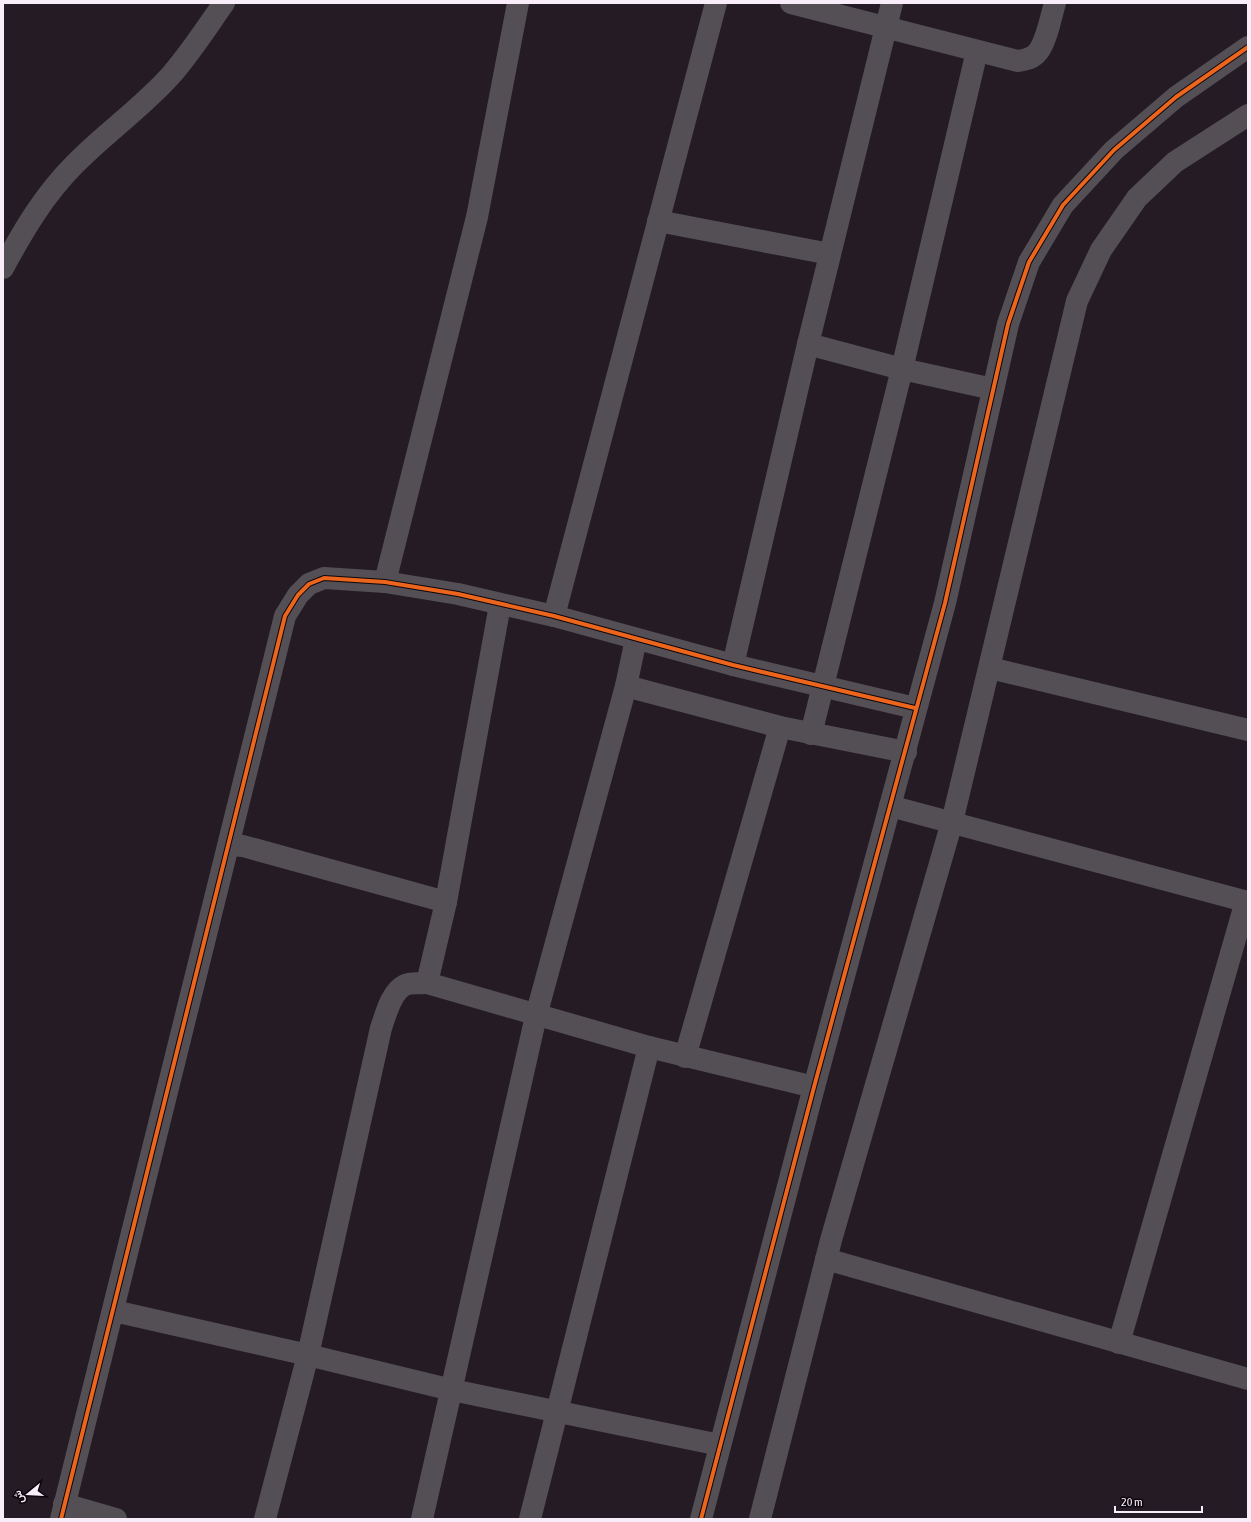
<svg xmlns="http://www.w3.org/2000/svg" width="1251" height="1522" viewBox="0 0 1251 1522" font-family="'Asap Condensed',Vazirmatn,sans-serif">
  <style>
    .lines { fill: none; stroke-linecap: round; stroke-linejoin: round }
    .minor { stroke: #544e55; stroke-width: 22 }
    .cycleway-casing { stroke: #0c060d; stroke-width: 6 }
    .cycleway { stroke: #eb651d; stroke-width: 4 }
  </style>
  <rect width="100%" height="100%" fill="#241b25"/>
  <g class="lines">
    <g class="minor">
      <path d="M791,3L1018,61C1024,60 1031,59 1036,54C1046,45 1051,16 1055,3"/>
      <path d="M658,221L830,254"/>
      <path d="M3,268C23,231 44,195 74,165C105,133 142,108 172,74C191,52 207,27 224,3"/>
      <path d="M808,344L902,369L993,389"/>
      <path d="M385,582L477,217L518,3"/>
      <path d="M554,616L716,3"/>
      <path d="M733,665L808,344L892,3"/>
      <path d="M990,668L1248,730"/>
      <path d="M626,686L780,727L906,752"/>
      <path d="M811,734L902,369L977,51"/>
      <path d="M890,806L1248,902"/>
      <path d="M229,845L243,846L446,902"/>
      <path d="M427,983L446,902L500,605"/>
      <path d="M685,1057L780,727"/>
      <path d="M826,1259L1248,1379"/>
      <path d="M114,1311L308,1355L452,1390L720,1445"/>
      <path d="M1119,1343L1246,901"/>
      <path d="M64,1504L116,1519"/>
      <path d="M61,1519L285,616L298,595L309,584L324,578L385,582L458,594L554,616L733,665L915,708"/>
      <path d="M265,1519L308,1355L381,1028C386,1014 391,992 405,985C411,982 421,984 427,983L649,1047L814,1087"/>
      <path d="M422,1519L536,1016L626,686L636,639"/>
      <path d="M530,1519L649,1047"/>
      <path d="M701,1519L814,1087L945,603L1008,324L1029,262L1063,205L1114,150L1176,97L1248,47"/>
      <path d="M760,1519L831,1240L952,822L1077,301L1101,250L1137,198L1175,162L1248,115"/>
    </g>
    <defs>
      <g id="cycleway">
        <path d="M61,1519L285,616L298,595L309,584L324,578L385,582L458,594L554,616L733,665L915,708"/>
        <path d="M701,1519L814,1087L945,603L1008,324L1029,262L1063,205L1114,150L1176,97L1248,47"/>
      </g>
    </defs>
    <use href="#cycleway" class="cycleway-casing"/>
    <use href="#cycleway" class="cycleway"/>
  </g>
  <rect width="1251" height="1522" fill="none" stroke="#f9edfa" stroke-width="8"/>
  <g transform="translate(28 1494) rotate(252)" stroke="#0c060d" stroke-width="3" paint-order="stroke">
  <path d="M0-3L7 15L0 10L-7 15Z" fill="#f9edfa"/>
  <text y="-6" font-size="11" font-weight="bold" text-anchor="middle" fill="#f9edfa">ش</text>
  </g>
  <path d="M1115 1506v6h87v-6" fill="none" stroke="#f9edfa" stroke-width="2"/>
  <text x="1121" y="1506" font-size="12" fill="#f9edfa" stroke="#0c060d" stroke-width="3" paint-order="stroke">20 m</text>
</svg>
